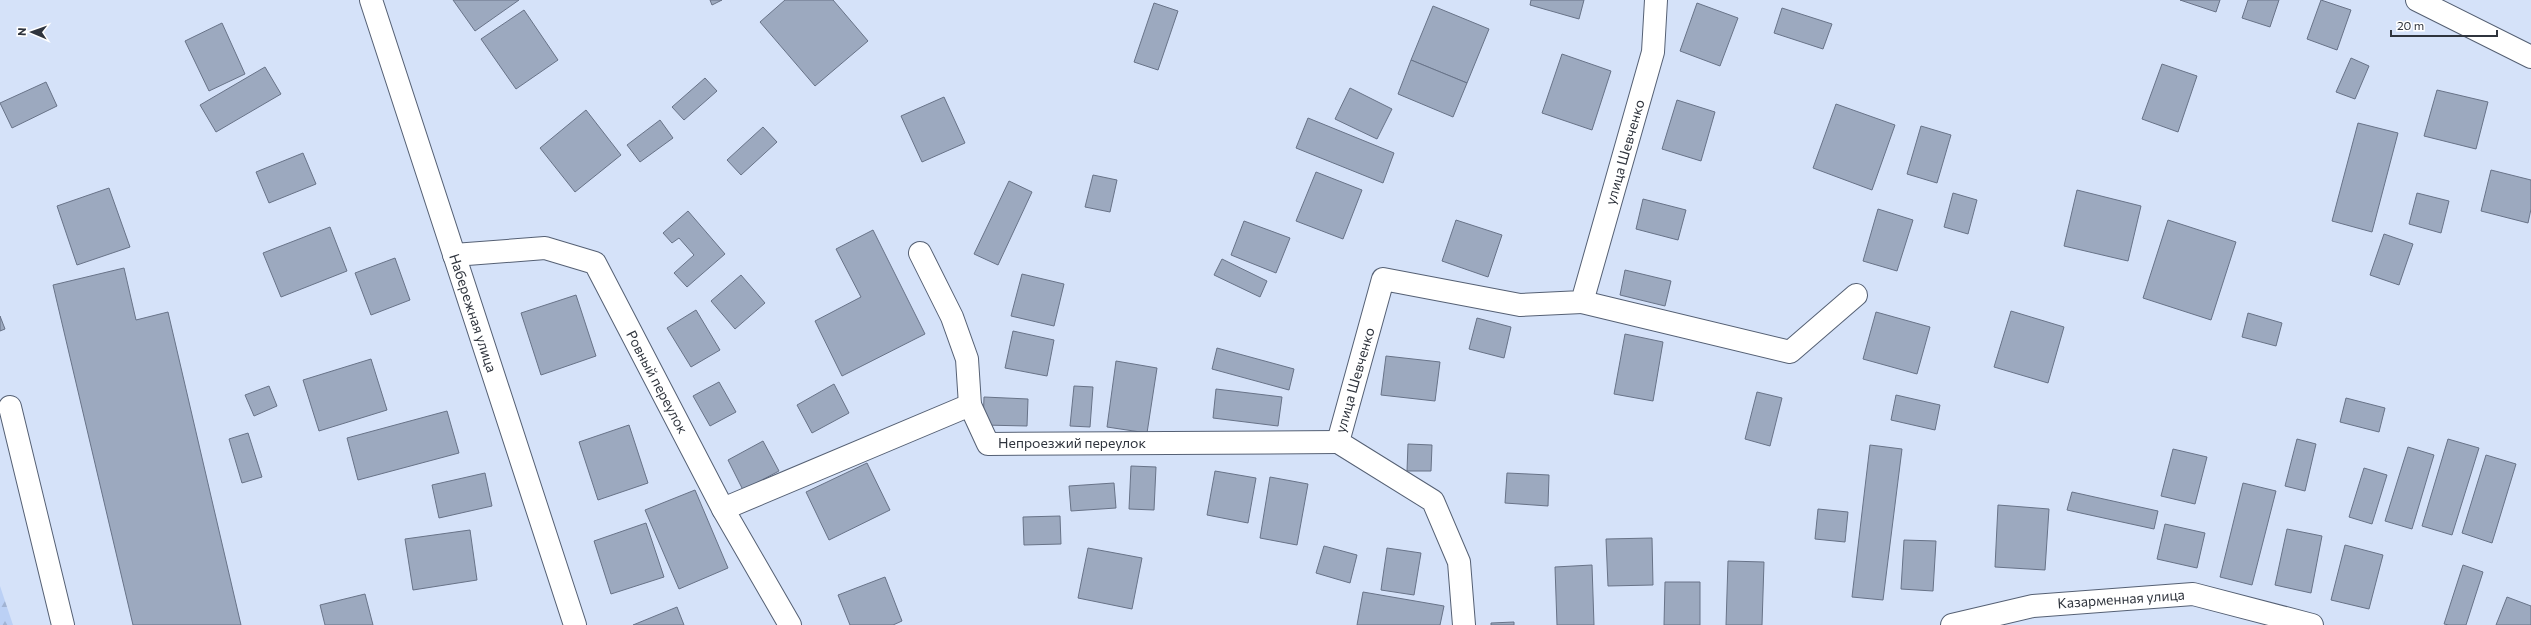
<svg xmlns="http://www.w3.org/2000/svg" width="2531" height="625" viewBox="0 0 2531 625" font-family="Commissioner,sans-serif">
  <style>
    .forest { fill: url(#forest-firs) }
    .building { fill: #9ca9bf; stroke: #687388 }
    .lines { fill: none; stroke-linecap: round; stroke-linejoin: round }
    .minor-casing { stroke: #556074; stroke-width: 24 }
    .minor { stroke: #fff; stroke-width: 22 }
    .labels { text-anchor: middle; stroke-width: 4; stroke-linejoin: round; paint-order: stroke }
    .street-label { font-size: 14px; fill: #2f343d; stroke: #fff }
  </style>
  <defs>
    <pattern id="forest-firs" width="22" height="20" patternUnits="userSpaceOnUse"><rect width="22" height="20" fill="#bbd0f5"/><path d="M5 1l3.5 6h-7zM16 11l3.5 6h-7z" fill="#a1b3d3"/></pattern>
  </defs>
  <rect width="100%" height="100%" fill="#d5e2f9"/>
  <path class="forest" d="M0,586L13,625H0Z"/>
  <g class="building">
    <path d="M453,0H519L475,31Z"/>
    <path d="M710,0H722L712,5Z"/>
    <path d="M785,0H833L868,41L815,86L760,22Z"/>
    <path d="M1531,0H1584L1579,19L1530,5Z"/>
    <path d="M2180,0H2220L2216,12Z"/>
    <path d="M2248,0H2279L2270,27L2242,18Z"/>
    <path d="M2321,0L2351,10L2337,50L2307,39Z"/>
    <path d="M1154,3L1178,11L1158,70L1134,62Z"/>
    <path d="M1697,3L1738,18L1720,66L1680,51Z"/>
    <path d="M1433,6L1489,29L1467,83L1411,60Z"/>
    <path d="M1782,8L1832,24L1823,49L1774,33Z"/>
    <path d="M524,10L558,60L516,89L481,39Z"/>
    <path d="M222,23L245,74L209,91L185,41Z"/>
    <path d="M1562,54L1611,71L1592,130L1542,113Z"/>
    <path d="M2351,58L2369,66L2355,99L2336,92Z"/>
    <path d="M1411,60L1467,83L1453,117L1398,94Z"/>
    <path d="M2162,64L2197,76L2178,132L2142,119Z"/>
    <path d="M265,67L281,94L216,132L200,105Z"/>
    <path d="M705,78L717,91L684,120L672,107Z"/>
    <path d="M46,82L57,106L12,128L0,103Z"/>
    <path d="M1350,88L1392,109L1377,139L1335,119Z"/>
    <path d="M2437,90L2488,102L2476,149L2424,136Z"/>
    <path d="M944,97L965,143L922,162L901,116Z"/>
    <path d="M1677,100L1715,112L1701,161L1662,149Z"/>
    <path d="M1836,104L1895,125L1872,190L1813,168Z"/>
    <path d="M586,110L621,155L575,192L540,148Z"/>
    <path d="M1308,118L1394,153L1383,183L1296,148Z"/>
    <path d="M660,120L673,138L640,162L627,145Z"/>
    <path d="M2358,123L2398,133L2372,232L2332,221Z"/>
    <path d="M1921,126L1951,135L1937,183L1907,174Z"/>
    <path d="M763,127L777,142L741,175L727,160Z"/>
    <path d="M303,153L316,184L269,203L256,172Z"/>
    <path d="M2491,170L2531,180V209L2528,223L2481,211Z"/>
    <path d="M1316,172L1362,190L1343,239L1296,221Z"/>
    <path d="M1093,175L1117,180L1110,212L1085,207Z"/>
    <path d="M1009,181L1032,192L998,265L974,254Z"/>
    <path d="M109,188L130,247L77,265L57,206Z"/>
    <path d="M2077,190L2141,206L2128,261L2064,246Z"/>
    <path d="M1953,193L1977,200L1968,234L1944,227Z"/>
    <path d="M2417,193L2449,201L2441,233L2409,224Z"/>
    <path d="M1643,199L1686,210L1678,240L1636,229Z"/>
    <path d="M1878,209L1913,220L1897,271L1863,261Z"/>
    <path d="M688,211L725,254L687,287L674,273L694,255L679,238L672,243L663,233Z"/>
    <path d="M1456,220L1502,235L1488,277L1442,261Z"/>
    <path d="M2168,220L2236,242L2211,320L2143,298Z"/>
    <path d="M1244,221L1290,238L1276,273L1231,255Z"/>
    <path d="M330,227L347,271L281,297L263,253Z"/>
    <path d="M873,230L925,334L842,376L815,321L861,297L836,249Z"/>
    <path d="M2384,234L2413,244L2399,285L2370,275Z"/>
    <path d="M395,258L410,300L371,315L355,273Z"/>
    <path d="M1222,259L1267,281L1260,297L1214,275Z"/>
    <path d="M124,268L136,320L168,312L241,625H133L53,285Z"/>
    <path d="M1625,270L1671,281L1665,306L1620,295Z"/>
    <path d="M1022,274L1064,284L1054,326L1011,316Z"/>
    <path d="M741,275L765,303L735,329L711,301Z"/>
    <path d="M576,295L596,356L541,375L521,313Z"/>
    <path d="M696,310L720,350L691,367L667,328Z"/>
    <path d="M2011,311L2064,327L2048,383L1994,367Z"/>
    <path d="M1876,312L1930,327L1917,374L1863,359Z"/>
    <path d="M2248,313L2282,323L2276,346L2242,337Z"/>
    <path d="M0,316L5,329L0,331Z"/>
    <path d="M1477,318L1511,327L1504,358L1469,349Z"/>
    <path d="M1013,331L1054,340L1047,376L1005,368Z"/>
    <path d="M1625,334L1663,342L1653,401L1614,394Z"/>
    <path d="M1217,348L1294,369L1289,390L1212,369Z"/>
    <path d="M1386,356L1440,362L1435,401L1381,395Z"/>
    <path d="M371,359L387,410L319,431L303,380Z"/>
    <path d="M1116,361L1157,368L1147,433L1107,427Z"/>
    <path d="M719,382L736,412L710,426L693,396Z"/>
    <path d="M834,384L849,413L812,433L797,405Z"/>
    <path d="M269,386L277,406L254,416L245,395Z"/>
    <path d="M1074,386L1093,387L1090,427L1070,426Z"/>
    <path d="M1216,389L1282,397L1278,426L1213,418Z"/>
    <path d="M1757,392L1782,398L1770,446L1745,439Z"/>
    <path d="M1896,395L1940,405L1935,430L1891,420Z"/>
    <path d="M984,397L1028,399L1027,426L983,425Z"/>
    <path d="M2346,398L2385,408L2379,432L2340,422Z"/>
    <path d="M447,411L459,453L358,480L347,438Z"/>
    <path d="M629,425L648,483L598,500L579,442Z"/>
    <path d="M248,433L262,477L242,483L229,439Z"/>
    <path d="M2297,439L2316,444L2305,491L2285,486Z"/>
    <path d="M2448,439L2479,448L2452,535L2422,526Z"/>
    <path d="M763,441L779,471L743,490L728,460Z"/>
    <path d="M1408,444L1432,445L1431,471H1407Z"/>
    <path d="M1870,445L1902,449L1883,600L1852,597Z"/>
    <path d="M2408,447L2434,455L2412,529L2385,521Z"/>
    <path d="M2173,449L2207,457L2195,504L2161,496Z"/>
    <path d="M2486,455L2516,464L2492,543L2462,533Z"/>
    <path d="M867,463L890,510L829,540L806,492Z"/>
    <path d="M1131,466L1156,467L1154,510L1129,509Z"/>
    <path d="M2364,468L2387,475L2372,524L2349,517Z"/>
    <path d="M1215,471L1256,478L1248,523L1207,515Z"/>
    <path d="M485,473L492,506L439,518L432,485Z"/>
    <path d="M1507,473L1549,475L1548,506L1505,503Z"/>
    <path d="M1270,477L1308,484L1297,545L1260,538Z"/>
    <path d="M1114,483L1116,508L1071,511L1069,486Z"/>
    <path d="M2243,483L2276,491L2252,585L2220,577Z"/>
    <path d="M695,490L728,568L679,589L645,510Z"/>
    <path d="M2072,492L2158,511L2154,529L2067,510Z"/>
    <path d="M1998,505L2049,509L2045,570L1995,567Z"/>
    <path d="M1818,509L1848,512L1845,542L1815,539Z"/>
    <path d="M1060,516L1061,544L1024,545L1023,517Z"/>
    <path d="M646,523L664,577L611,594L594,541Z"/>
    <path d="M2165,524L2205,533L2197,568L2157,559Z"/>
    <path d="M2287,529L2322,536L2311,593L2275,585Z"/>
    <path d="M470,530L477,580L413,590L405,539Z"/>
    <path d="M1652,538L1653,585L1608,586L1606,539Z"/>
    <path d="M1904,540L1936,541L1933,591L1901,589Z"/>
    <path d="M2345,545L2383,555L2369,609L2331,600Z"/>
    <path d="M1324,546L1357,555L1350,583L1316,573Z"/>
    <path d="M1088,548L1142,558L1132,609L1078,598Z"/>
    <path d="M1387,548L1421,553L1414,595L1381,590Z"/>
    <path d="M1728,561L1764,562L1762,625H1726Z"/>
    <path d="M1592,565L1594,625H1557L1555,567Z"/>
    <path d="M2463,565L2483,572L2466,625H2449L2444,624Z"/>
    <path d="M885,577L902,621L893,625H850L838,595Z"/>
    <path d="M1665,582H1700V625H1664Z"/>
    <path d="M1363,592L1444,606L1440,625H1357Z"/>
    <path d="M365,594L373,625H325L320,605Z"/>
    <path d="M2507,597L2531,606V625H2496Z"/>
    <path d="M677,607L684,625H633Z"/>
    <path d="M1514,622V625H1491V623Z"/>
  </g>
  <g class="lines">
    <defs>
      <g id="minor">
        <path d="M371,0L575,625"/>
        <path d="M2417,0L2531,57"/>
        <path d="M920,253L952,317L967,359L970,405L988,444L1338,442"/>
        <path d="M454,255L545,248L595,263L723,509L790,625"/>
        <path d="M1582,302L1790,352L1856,295"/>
        <path d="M10,407L63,625"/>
        <path d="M723,509L970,405"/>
        <path d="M1464,625L1459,562L1433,501L1338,442L1383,279L1520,305L1582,302L1653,52L1656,0"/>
        <path d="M1952,625L2033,606L2193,594L2312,625"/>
      </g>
    </defs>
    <use href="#minor" class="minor-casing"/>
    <use href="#minor" class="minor"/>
  </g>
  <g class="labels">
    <g class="street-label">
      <text transform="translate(1625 152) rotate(-74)" y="5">улица Шевченко</text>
      <text transform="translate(473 313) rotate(72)" y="5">Набережная улица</text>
      <text transform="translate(1355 380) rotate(-74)" y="5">улица Шевченко</text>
      <text transform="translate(657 382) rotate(62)" y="5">Ровный переулок</text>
      <text x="1072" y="448">Непроезжий переулок</text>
      <text transform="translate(2121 599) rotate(-4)" y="5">Казарменная улица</text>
    </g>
  </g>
  <g transform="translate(32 32) rotate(272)" stroke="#ffffff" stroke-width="3" paint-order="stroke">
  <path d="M0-3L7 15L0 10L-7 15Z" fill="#2f343d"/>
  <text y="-6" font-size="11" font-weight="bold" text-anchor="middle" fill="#2f343d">N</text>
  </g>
  <path d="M2391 30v6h106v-6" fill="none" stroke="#2f343d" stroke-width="2"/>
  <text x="2397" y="30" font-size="12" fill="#2f343d" stroke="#ffffff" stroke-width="3" paint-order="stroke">20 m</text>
</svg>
